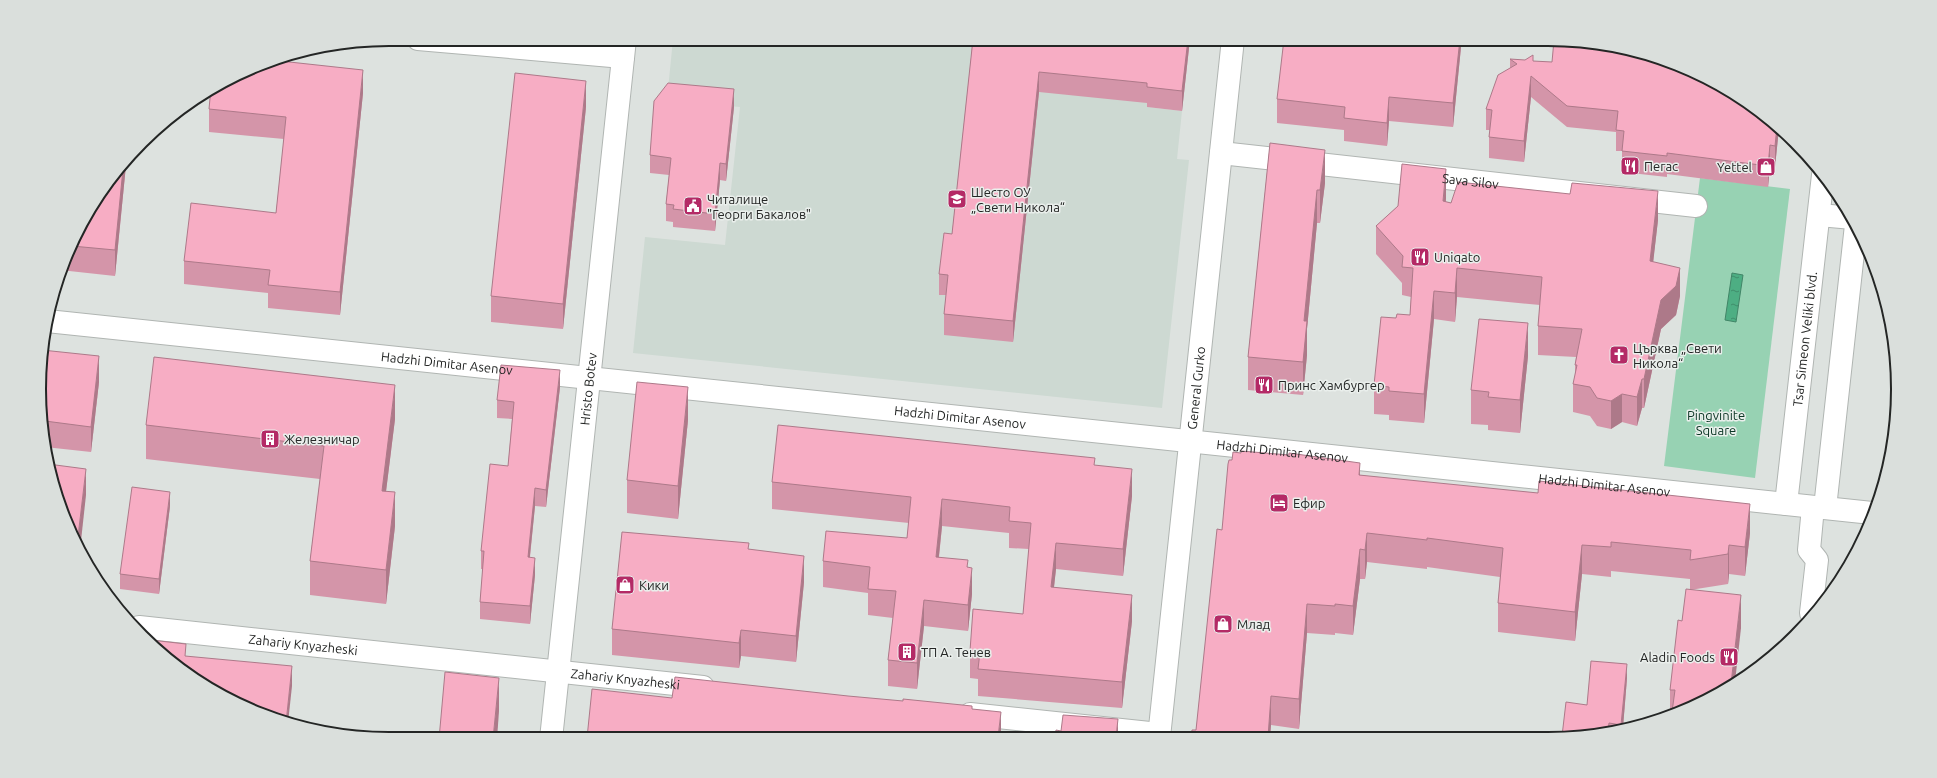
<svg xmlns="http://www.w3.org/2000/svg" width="1937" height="778" viewBox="0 0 1937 778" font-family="Ubuntu,sans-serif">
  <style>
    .built { fill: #cdd9d2 }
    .green { fill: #97d2b3 }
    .water { fill: url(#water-ripples); stroke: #418567 }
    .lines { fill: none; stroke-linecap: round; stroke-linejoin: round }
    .street-casing { stroke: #b0b5b2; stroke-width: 24 }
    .secondary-casing { stroke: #b0b5b2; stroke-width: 24 }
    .street { stroke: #fff; stroke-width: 22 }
    .secondary { stroke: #fff; stroke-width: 22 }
    .wall { fill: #d495a9 }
    .shaded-wall { fill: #ad7989 }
    .building { fill: #f7adc4; stroke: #ad7989 }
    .labels { text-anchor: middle; stroke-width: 3; stroke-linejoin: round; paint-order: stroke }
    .poi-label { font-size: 13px; fill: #242625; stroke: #eaefec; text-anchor: start }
    .street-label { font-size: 13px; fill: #242625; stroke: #eaefec }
    .park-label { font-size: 13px; fill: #0a3624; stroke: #eaefec }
    .rim { fill: none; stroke: #242625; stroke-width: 2 }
  </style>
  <defs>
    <pattern id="water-ripples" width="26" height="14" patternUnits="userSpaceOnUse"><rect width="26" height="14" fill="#4dae83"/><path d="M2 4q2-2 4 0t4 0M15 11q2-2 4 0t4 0" fill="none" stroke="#408d6b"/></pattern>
  </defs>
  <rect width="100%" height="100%" fill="#dde2df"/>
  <path class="built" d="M673,39H1045L1147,103V107L1182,111L1177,159L1189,160L1162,408L633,353L645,237L725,245L740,107L667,100Z"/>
  <path class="green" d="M1700,178L1790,189L1755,478L1664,466Z"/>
  <path class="water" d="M1732,273L1743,275L1736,322L1725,320Z"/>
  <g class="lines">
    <defs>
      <g id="street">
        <path d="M418,39L623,57"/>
        <path id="s1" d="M1221,153L1696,206"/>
        <path d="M1819,215L1853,218"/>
        <path d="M1811,613L1817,560L1809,550L1813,507"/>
        <path id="s2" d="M139,627L703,687"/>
        <path d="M970,714L1159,734"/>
      </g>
      <g id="secondary">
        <path id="s3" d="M47,321L1872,513"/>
        <path id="s4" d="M1786,504L1823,175"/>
        <path d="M1825,508L1856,225"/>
        <path id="s5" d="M1159,737L1233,39"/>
        <path id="s6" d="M551,739L625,39"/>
      </g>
    </defs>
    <use href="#street" class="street-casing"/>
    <use href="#secondary" class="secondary-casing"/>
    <use href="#street" class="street"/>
    <use href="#secondary" class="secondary"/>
  </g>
  <g class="wall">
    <path d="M561,39H594V42Z"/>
    <path d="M973,39H1190L1182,111L1147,107V103L1039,92L1013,342L944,335V314L946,295H939V274L952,234Z"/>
    <path d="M1461,39V47L1453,127L1389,121L1387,146L1344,141V130L1277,123V99Z"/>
    <path d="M1510,59L1533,61L1779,128L1775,167L1770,166L1768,187L1667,174V177L1622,172V151H1616V132L1567,127L1531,97L1524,162L1489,158V137L1490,130H1486V109L1510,68Z"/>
    <path d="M363,93L340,315L268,308V293L184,284V261L276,213L284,139L209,132V109Z"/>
    <path d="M586,107L563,329L491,322V296Z"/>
    <path d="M734,107L726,181L720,180L715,231L673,227V222L666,221V204L669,175L650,173V155Z"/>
    <path d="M1270,143L1325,183L1320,223H1317L1307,329V355L1303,395L1248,390V357Z"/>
    <path d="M126,165L115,276L60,270L86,214Z"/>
    <path d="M1446,198V202L1451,203L1658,220L1653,262L1680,296L1676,315L1661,329L1644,408H1642L1637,426L1622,422L1611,429L1597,426L1590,416L1573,412V384L1575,378V365L1576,357L1538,355V326L1540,305L1457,297L1455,322L1434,319L1424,423L1389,420V415L1374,414V385L1396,318L1410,315L1411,297L1402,295V283L1376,254V226L1398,206Z"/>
    <path d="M42,350L99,382L91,452L45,447Z"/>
    <path d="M1528,356L1520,433L1488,430V425L1471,424V390Z"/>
    <path d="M560,387L546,507L535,506L530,557L535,575L530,624L480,619V602L483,569H481V551L508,466L512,419L497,418V400Z"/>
    <path d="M395,419L386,491L395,526L386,604L310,595V561L320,479L146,459V425Z"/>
    <path d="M688,420L678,519L627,513V480Z"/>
    <path d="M1095,466L1132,496L1123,576L1056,569L1054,587L1132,621L1122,708L978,696V679L970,678V651L1023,614L1029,549L1009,548V533L942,526L939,557L968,567L972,594L968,631L924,626L917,689L888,686V660L893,618L868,615V593L823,587V561L907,538L909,523L772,509V482Z"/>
    <path d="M1360,475L1750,533L1745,576L1729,574L1728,584L1690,590L1741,628L1703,703L1670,713V690L1682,621L1690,590V579L1611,571V577L1582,574L1575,641L1498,632V603L1500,577L1427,567V569L1367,562L1365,579H1360L1353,635L1335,633V635L1307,633L1299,729L1271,725L1270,737H1191L1196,730L1222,530Z"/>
    <path d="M170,506L159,594L120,589V574Z"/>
    <path d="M749,549L804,582L796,662L741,656L739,668L612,655V629Z"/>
    <path d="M1627,678L1623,727L1594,736Z"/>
  </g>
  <g class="shaded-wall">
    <path d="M1188,39H1190L1182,111V91Z"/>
    <path d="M1460,39H1461V47L1453,127V103Z"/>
    <path d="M363,70V93L340,315V292Z"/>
    <path d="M1039,72V92L1013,342V321Z"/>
    <path d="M1531,76V97L1524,162V141Z"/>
    <path d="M586,81V107L563,329V304Z"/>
    <path d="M734,89V107L726,181V164Z"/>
    <path d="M1389,97V121L1387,146V123Z"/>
    <path d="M1777,126L1779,128L1775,167V146Z"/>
    <path d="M1770,145V166L1768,187V166Z"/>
    <path d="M1325,150V183L1320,223V190Z"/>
    <path d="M720,163V180L715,231V214Z"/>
    <path d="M126,165L115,276V250L123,169Z"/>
    <path d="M1446,169V198L1443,230V201Z"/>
    <path d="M1317,190V223L1307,329V355L1303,395V362L1304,321Z"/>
    <path d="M1658,191V220L1650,290V261Z"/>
    <path d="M1457,268V297L1455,322V293Z"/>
    <path d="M1680,268V296L1676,315L1661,329L1644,408V379L1661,300Z"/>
    <path d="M1434,291V319L1424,423V394Z"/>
    <path d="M1528,323V356L1520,433V400Z"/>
    <path d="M99,356V382L91,452V427Z"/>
    <path d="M560,370V387L546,507V490Z"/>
    <path d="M1642,379V408L1637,426V397Z"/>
    <path d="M395,385V419L382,524V491Z"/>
    <path d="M688,387V420L678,519V486Z"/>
    <path d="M1622,394V422L1611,429V401Z"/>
    <path d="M1360,463V492L1359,475Z"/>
    <path d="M86,469V495L80,550L77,545Z"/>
    <path d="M1132,469V496L1123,576V549Z"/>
    <path d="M535,488V506L528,574V557Z"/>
    <path d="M170,492V506L159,594V579Z"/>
    <path d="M395,492V526L386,604V570Z"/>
    <path d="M942,499V526L936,583V557Z"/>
    <path d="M1750,504V533L1745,576V547Z"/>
    <path d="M1367,533V562L1365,579V550Z"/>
    <path d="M1056,543V569L1051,613V587Z"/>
    <path d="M1582,545V574L1575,641V612Z"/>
    <path d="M1729,545V574L1728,584V554Z"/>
    <path d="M1360,549V579L1353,635V606Z"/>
    <path d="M804,556V582L796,662V636Z"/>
    <path d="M535,558V575L530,624V606Z"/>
    <path d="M972,568V594L968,631V605Z"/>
    <path d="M1132,595V621L1122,708V682Z"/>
    <path d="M1741,595V628L1735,682L1731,684Z"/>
    <path d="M924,600V626L917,689V663Z"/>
    <path d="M1307,604V633L1299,729V699Z"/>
    <path d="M741,630V656L739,668V643Z"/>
    <path d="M1627,664V678L1623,727L1621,728Z"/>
    <path d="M292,666V686L288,723H286Z"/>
    <path d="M499,678V711L497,739H493Z"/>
    <path d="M1271,696V725L1270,737H1268Z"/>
    <path d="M1001,712V737H998Z"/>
    <path d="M1118,719V737H1116Z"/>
  </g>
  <g class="building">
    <path d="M973,39H1188L1182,91L1147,87V83L1039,72L1013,321L944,314L948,275L939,274L944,233L952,234Z"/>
    <path d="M1284,39H1460L1453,103L1389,97L1387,123L1344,118L1345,107L1277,99Z"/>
    <path d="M1554,40L1639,51L1703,75L1761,111L1777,126L1775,146L1770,145L1768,166L1667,153V156L1622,151L1624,131L1616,130L1618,111L1567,106L1531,76L1524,141L1489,137L1492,110L1486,109L1498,75L1517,64L1510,59L1525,60L1533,55V61L1552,62Z"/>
    <path d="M271,60L363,70L340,292L268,285L270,270L184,261L191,203L276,213L286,117L209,109L211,88L214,86Z"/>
    <path d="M515,73L586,81L563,304L491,296Z"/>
    <path d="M668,83L734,89L726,164L720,163L715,214L673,209L674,205L666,204L671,158L650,155L654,101Z"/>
    <path d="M1270,143L1325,150L1320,190H1317L1304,321H1307L1303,362L1248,357Z"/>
    <path d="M1402,164L1446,169L1443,201L1451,203L1458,182L1570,194L1572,183L1658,191L1650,261L1680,268L1676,286L1661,300L1644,379H1642L1637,397L1622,394L1611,401L1597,398L1590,387L1573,384L1577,365H1575L1582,329L1538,326L1542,277L1457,268L1455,293L1434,291L1424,394L1389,391V387L1374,385L1381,317L1396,318L1397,314L1410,315L1413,268L1402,267L1403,256L1376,226L1398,206Z"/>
    <path d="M123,169L115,250L72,246L86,214Z"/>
    <path d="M1479,319L1528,323L1520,400L1488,397L1489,392L1471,390Z"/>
    <path d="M42,350L99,356L91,427L45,421Z"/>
    <path d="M154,357L395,385L382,491L395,492L386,570L310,561L324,446L146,425Z"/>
    <path d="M501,365L560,370L546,490L535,488L528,557L535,558L530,606L480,602L484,551H481L490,464L508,466L514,402L497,400Z"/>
    <path d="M637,382L688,387L678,486L627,480Z"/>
    <path d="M778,425L1095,458L1094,465L1132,469L1123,549L1056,543L1051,587L1132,595L1122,682L978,669L980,652L970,651L973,609L1023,614L1031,523L1009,521L1010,507L942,499L936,557L968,560L967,567L972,568L968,605L924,600L917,663L888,660L896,591L868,589L870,567L823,561L826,531L907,538L911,497L772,482Z"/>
    <path d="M1241,451L1289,455V453L1360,463L1359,475L1538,493L1539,481L1750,504L1745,547L1729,545L1728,554L1690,560L1691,550L1611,542V547L1582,545L1575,612L1498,603L1503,548L1427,538V540L1367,533L1365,550L1360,549L1353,606L1335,604V606L1307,604L1299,699L1271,696L1268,737H1191L1192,730H1196L1217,529L1222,530L1228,464L1229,460H1232L1233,452L1241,453Z"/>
    <path d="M48,464L86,469L77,545L66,523Z"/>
    <path d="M132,487L170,492L159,579L120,574Z"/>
    <path d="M622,532L749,543L748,549L804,556L796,636L741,630L739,643L612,629Z"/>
    <path d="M1686,589L1741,595L1731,684L1703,703L1672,712L1675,690H1670L1678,620L1682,621Z"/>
    <path d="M151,640L186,644L185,656L292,666L286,723L234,703L176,667Z"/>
    <path d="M1591,661L1627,664L1621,725L1609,723L1608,732L1594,736H1562L1566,702L1587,705Z"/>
    <path d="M445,672L499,678L493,739H439Z"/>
    <path d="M675,677L848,696L903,701V699L972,706V709L1001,712L998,737L587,738L592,689L672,698Z"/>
    <path d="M1063,715L1118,719L1116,737H1055L1056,730L1061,731Z"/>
  </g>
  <defs>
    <symbol id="restaurant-square" viewBox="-11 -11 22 22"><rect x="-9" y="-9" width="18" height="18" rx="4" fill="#b42a66" stroke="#eaefec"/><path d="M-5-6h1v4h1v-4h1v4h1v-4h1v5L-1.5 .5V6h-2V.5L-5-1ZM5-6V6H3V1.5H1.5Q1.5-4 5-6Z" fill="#fff"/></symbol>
    <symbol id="shop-square" viewBox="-11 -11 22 22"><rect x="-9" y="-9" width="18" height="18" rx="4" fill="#b42a66" stroke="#eaefec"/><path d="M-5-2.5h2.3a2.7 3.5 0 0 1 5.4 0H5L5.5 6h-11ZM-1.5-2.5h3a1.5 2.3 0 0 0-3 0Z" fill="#fff"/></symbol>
    <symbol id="school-square" viewBox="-11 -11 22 22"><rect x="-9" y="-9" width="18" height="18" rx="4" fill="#b42a66" stroke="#eaefec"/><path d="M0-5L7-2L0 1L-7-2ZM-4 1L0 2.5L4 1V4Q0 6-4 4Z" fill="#fff"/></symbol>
    <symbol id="civic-square" viewBox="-11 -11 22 22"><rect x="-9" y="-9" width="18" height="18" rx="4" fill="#b42a66" stroke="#eaefec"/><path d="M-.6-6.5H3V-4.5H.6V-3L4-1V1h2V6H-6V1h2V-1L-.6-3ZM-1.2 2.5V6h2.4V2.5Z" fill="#fff"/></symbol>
    <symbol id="church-square" viewBox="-11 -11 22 22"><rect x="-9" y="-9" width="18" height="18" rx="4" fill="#b42a66" stroke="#eaefec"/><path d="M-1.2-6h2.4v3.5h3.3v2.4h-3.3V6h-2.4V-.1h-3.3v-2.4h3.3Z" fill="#fff"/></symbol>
    <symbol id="building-square" viewBox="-11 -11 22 22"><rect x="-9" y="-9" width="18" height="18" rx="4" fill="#b42a66" stroke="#eaefec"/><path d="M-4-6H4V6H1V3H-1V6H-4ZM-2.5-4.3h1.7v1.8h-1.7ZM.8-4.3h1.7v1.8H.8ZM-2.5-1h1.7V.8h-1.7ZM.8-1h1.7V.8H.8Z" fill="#fff"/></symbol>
    <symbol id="hotel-square" viewBox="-11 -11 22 22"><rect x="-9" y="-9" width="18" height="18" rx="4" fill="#b42a66" stroke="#eaefec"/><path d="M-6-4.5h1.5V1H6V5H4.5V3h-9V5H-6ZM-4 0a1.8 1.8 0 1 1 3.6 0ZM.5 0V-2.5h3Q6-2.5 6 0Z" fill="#fff"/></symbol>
  </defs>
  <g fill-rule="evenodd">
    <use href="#restaurant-square" x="1619" y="155" width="22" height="22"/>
    <use href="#shop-square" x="1755" y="156" width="22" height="22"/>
    <use href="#school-square" x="946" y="188" width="22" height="22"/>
    <use href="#civic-square" x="682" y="195" width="22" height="22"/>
    <use href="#restaurant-square" x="1409" y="246" width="22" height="22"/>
    <use href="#church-square" x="1608" y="344" width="22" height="22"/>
    <use href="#restaurant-square" x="1253" y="374" width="22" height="22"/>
    <use href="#building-square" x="259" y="428" width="22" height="22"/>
    <use href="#hotel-square" x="1268" y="492" width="22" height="22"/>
    <use href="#shop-square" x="614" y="574" width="22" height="22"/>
    <use href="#shop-square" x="1212" y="613" width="22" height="22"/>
    <use href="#building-square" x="896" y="641" width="22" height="22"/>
    <use href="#restaurant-square" x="1718" y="646" width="22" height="22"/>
  </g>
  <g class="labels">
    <g class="poi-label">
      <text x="1644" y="171">Пегас</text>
      <text x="1752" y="172" text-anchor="end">Yettel</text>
      <text x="971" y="197">Шесто ОУ<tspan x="971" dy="15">„Свети Никола“</tspan></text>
      <text x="707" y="204">Читалище<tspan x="707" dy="15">"Георги Бакалов"</tspan></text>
      <text x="1434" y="262">Uniqato</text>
      <text x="1633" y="353">Църква „Свети<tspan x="1633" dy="15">Никола“</tspan></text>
      <text x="1278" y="390">Принс Хамбургер</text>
      <text x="284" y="444">Железничар</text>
      <text x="1293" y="508">Ефир</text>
      <text x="639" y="590">Кики</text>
      <text x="1237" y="629">Млад</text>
      <text x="921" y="657">ТП А. Тенев</text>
      <text x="1715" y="662" text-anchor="end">Aladin Foods</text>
    </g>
    <g class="street-label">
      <text dy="5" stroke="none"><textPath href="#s1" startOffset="251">Sava Silov</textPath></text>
      <text dy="5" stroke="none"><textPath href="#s4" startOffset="166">Tsar Simeon Veliki blvd.</textPath></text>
      <text dy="5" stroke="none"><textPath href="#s3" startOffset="402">Hadzhi Dimitar Asenov</textPath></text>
      <text dy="5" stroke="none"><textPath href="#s5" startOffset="351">General Gurko</textPath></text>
      <text dy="5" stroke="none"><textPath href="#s6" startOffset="352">Hristo Botev</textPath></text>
      <text dy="5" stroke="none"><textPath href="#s3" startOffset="918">Hadzhi Dimitar Asenov</textPath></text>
      <text dy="5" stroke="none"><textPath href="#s3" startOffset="1242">Hadzhi Dimitar Asenov</textPath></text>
      <text dy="5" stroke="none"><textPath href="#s3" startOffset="1566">Hadzhi Dimitar Asenov</textPath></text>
      <text dy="5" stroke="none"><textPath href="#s2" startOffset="165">Zahariy Knyazheski</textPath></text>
      <text dy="5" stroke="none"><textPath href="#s2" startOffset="489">Zahariy Knyazheski</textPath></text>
    </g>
    <g class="park-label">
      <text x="1716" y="420">Pingvinite<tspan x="1716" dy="15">Square</tspan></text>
    </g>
  </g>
  <path d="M0 0H1937V778H0ZM389 46H1548A343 343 0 0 1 1891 389V389A343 343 0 0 1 1548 732H389A343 343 0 0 1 46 389V389A343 343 0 0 1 389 46Z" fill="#dadfdc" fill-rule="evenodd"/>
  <path class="rim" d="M389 46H1548A343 343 0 0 1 1891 389V389A343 343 0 0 1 1548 732H389A343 343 0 0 1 46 389V389A343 343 0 0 1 389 46Z"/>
</svg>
